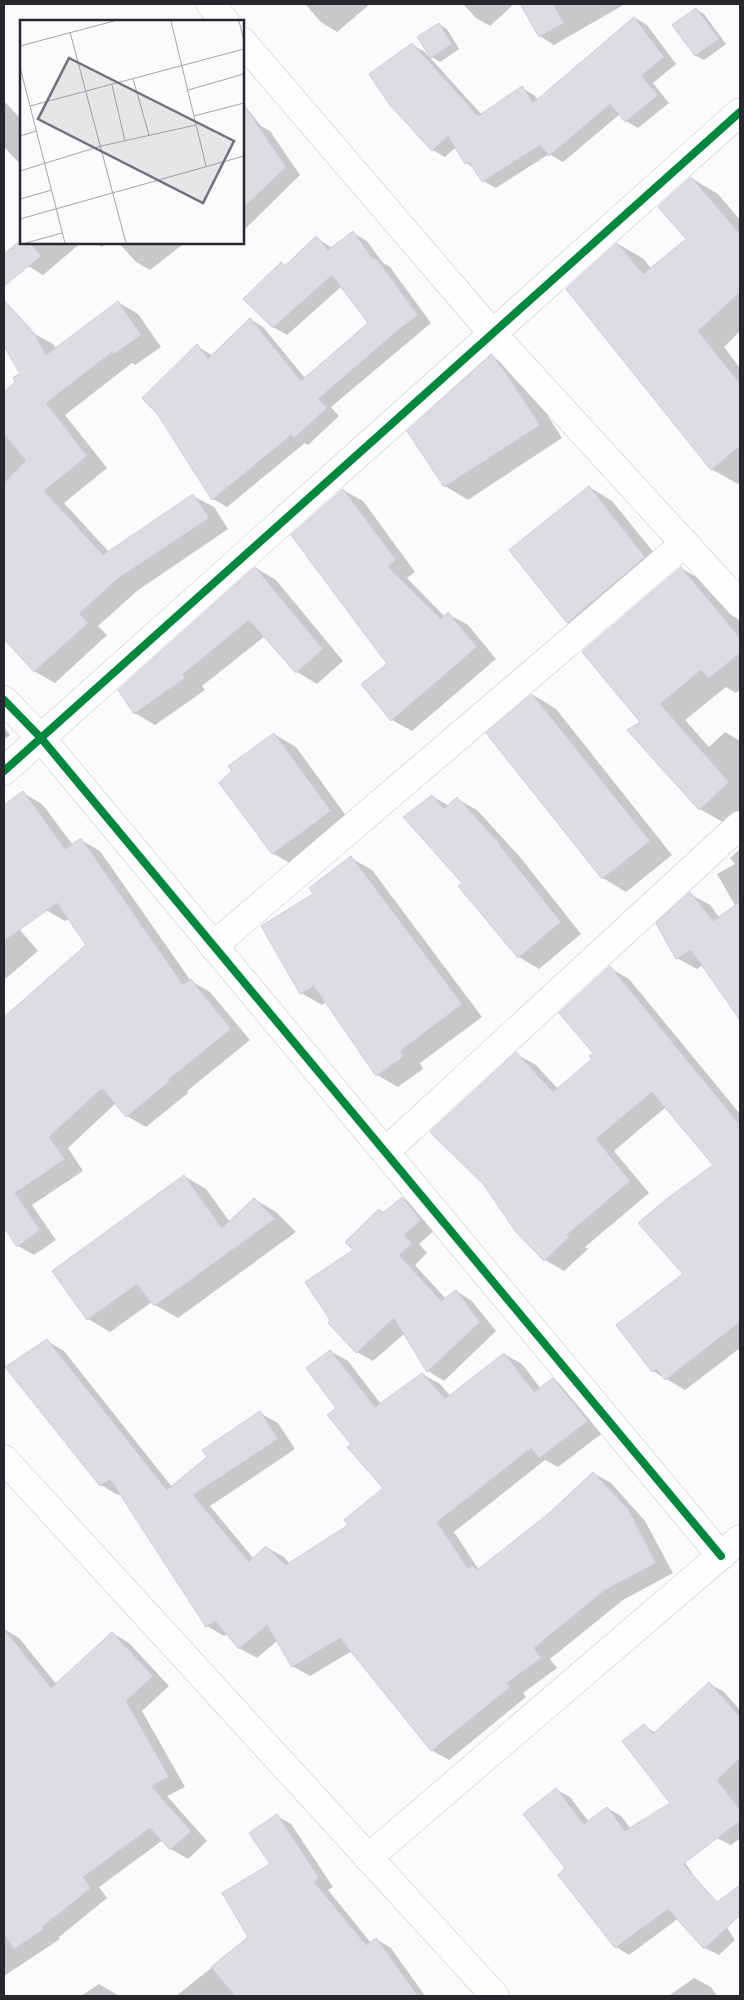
<svg xmlns="http://www.w3.org/2000/svg" width="744" height="2000" viewBox="0 0 744 2000" font-family="'IBM Plex Serif',serif">
  <style>
    .shadow { fill: #0003 }
    .building { fill: #dcdde2; stroke: #cdced2 }
    .lines { fill: none; stroke-linecap: round; stroke-linejoin: round }
    .street-casing { stroke: #c3c3c8; stroke-width: 29 }
    .street { stroke: #fefeff; stroke-width: 28 }
    .cycleway-casing { stroke: #fafafe; stroke-width: 11 }
    .cycleway { stroke: #00873e; stroke-width: 8 }
    .inset-road { fill: none; stroke: #a6a6aa; stroke-width: 1 }
    .view { fill: #717176; fill-opacity: 0.15; stroke: #717176; stroke-width: 2.5 }
    .inset-edge { fill: none; stroke: #26262e; stroke-width: 2.5 }
  </style>
  <rect width="100%" height="100%" fill="#fbfbfd"/>
  <g class="shadow">
    <path d="M305,4H370L337,32L321,22Z"/>
    <path d="M463,4H514L490,26L476,18Z"/>
    <path d="M522,4H625L554,45L540,36Z"/>
    <path d="M696,9L704,14L726,44L704,60L696,56L674,25Z"/>
    <path d="M635,18L647,25L676,64L653,83L669,103L638,128L626,121L620,114L563,162L549,154L496,188L483,181L476,169L466,163L456,147L445,157L433,150L412,45L425,52L482,115L522,88L534,95L538,100Z"/>
    <path d="M439,24L447,29L459,49L440,62L432,57Z"/>
    <path d="M4,101L21,119V165L4,147Z"/>
    <path d="M242,102L261,126L270,131L300,175L244,230L242,229Z"/>
    <path d="M691,178L718,194L740,220V331L724,347L740,368V482L738,484L711,469L618,244L644,259L651,269L687,240Z"/>
    <path d="M353,233L367,241L383,263L390,267L431,323L331,407L339,416L308,445L305,443L227,507L213,499L197,346L213,356L250,319L263,327L305,378L370,323L342,286L287,335L273,327L282,263L287,266L317,238L332,248Z"/>
    <path d="M21,242H82L43,275L28,266L13,248Z"/>
    <path d="M94,242H107L102,247Z"/>
    <path d="M118,242H186L150,270L136,262Z"/>
    <path d="M118,302L138,314L161,347L135,365L132,363L65,415L107,468L64,503L109,552L193,496L214,507L228,529L137,591L98,626L107,635L55,683L34,671L4,637V394L17,383L22,375L33,333L53,344L56,349Z"/>
    <path d="M492,357L515,370L527,383L562,438L468,500L445,486L409,431Z"/>
    <path d="M589,487L612,501L668,570L591,636L568,623Z"/>
    <path d="M343,490L363,501L415,572L407,578L445,617L448,614L468,625L496,659L412,731L392,720L389,664Z"/>
    <path d="M256,568L276,580L343,661L317,684L297,672L265,636L202,686L205,690L155,725L135,713Z"/>
    <path d="M681,568L708,584L740,622V689L736,693L726,687L685,720L709,747L725,732L740,741V811L726,824L700,809L642,722Z"/>
    <path d="M533,695L556,709L672,855L626,892L603,878Z"/>
    <path d="M4,727L10,735L4,740Z"/>
    <path d="M274,734L296,747L352,824L295,866L272,853Z"/>
    <path d="M23,793L42,804L73,845L81,840L100,851L191,981L210,992L250,1040L187,1091L188,1093L146,1127L127,1116L116,1103L68,1148L83,1171L32,1205L56,1240L34,1255L18,1246L4,1225V1203L9,1199L4,1193V1128L18,1118L4,1099V1062L32,1038L88,945L69,919L65,921L46,910L4,852V807Z"/>
    <path d="M432,796L449,806L457,799L477,810L520,857L581,934L539,969L519,957Z"/>
    <path d="M740,849V1017L703,965L697,969L677,958L690,894L710,905L720,918L736,907L717,874L735,864L730,858Z"/>
    <path d="M351,858L372,870L482,1017L420,1063L423,1069L398,1087L377,1075L326,1002L322,1005L301,993L315,894Z"/>
    <path d="M4,911L38,951L4,980Z"/>
    <path d="M610,968L629,979L740,1114V1348L685,1390L653,1371L685,1274L715,1165L666,1107L614,1151L649,1193L585,1247L588,1249L564,1271L545,1260L516,1054L536,1065L558,1089L594,1059Z"/>
    <path d="M184,1176L206,1189L230,1222L254,1199L276,1212L296,1232L178,1318L155,1305L152,1302L110,1332L88,1319Z"/>
    <path d="M402,1198L418,1207L436,1229L419,1244L427,1253L415,1265L446,1299L456,1291L472,1301L496,1331L444,1381L428,1371L405,1333L373,1361L357,1352L355,1250L380,1210L385,1213Z"/>
    <path d="M47,1341L64,1351L172,1487L260,1413L278,1423L295,1449L210,1506L254,1559L266,1547L284,1557L290,1564L350,1525L385,1488L352,1445L338,1408L330,1351L348,1361L381,1404L422,1374L440,1384L451,1397L504,1354L522,1364L541,1389L553,1380L571,1390L605,1431L558,1467L545,1460L454,1532L479,1570L548,1515L593,1473L611,1483L645,1521L673,1573L623,1600L550,1659L557,1668L523,1693L526,1697L449,1760L431,1750L352,1651L310,1676L292,1666L278,1640L257,1658L239,1648L227,1634L224,1636L207,1626L121,1494L118,1495L101,1485L7,1368Z"/>
    <path d="M4,1629L19,1638L57,1685L112,1633L129,1643L169,1686L142,1711L185,1787L167,1796L207,1841L188,1859L171,1849L163,1840L99,1887L107,1898L59,1937L60,1939L4,1976Z"/>
    <path d="M709,1684L723,1691L740,1710V1841L739,1839L731,1845L717,1838L683,1859L735,1940L719,1955L705,1948L679,1918L629,1955L616,1947L567,1868L557,1790L570,1797L589,1822L607,1808L621,1816L631,1829L672,1803L644,1726L656,1733Z"/>
    <path d="M277,1816L291,1824L333,1887L328,1890L371,1943L376,1939L391,1948L425,1996H299L282,1978L260,1996H176L250,1937L271,1864Z"/>
    <path d="M694,1978L711,1987L717,1996H671L670,1995Z"/>
    <path d="M99,1984L116,1994L118,1996H81Z"/>
  </g>
  <g class="building">
    <path d="M520,4H553L564,23L539,37Z"/>
    <path d="M696,8L719,39L695,56L672,25Z"/>
    <path d="M634,17L664,57L641,76L658,95L625,122L610,104L549,156L540,145L482,182L469,162L465,164L448,136L432,151L389,104L369,74L412,43L478,116L522,86L533,103Z"/>
    <path d="M439,23L452,44L431,58L417,37Z"/>
    <path d="M242,102L286,167L242,209Z"/>
    <path d="M691,177L740,234V292L698,331L740,384V446L711,470L566,289L617,243L643,274L686,239L658,207Z"/>
    <path d="M353,231L373,259L376,258L418,315L398,330L318,399L327,408L294,438L291,435L212,500L158,415L142,398L197,344L208,359L250,318L301,381L368,323L332,275L273,328L243,299L281,262L285,266L316,236L328,250Z"/>
    <path d="M21,240V242H30L41,256L4,286V254Z"/>
    <path d="M4,300L34,333L46,355L118,301L141,335L114,354L112,352L46,403L87,456L44,491L103,555L193,494L209,518L117,579L79,614L88,623L34,672L4,639V483L26,461L4,434V392L15,382L13,377L20,374L4,346Z"/>
    <path d="M491,355L503,369L540,425L444,487L407,431Z"/>
    <path d="M589,486L645,557L567,623L509,550Z"/>
    <path d="M343,489L396,560L388,567L441,619L448,612L477,647L391,721L361,684L387,664L291,535Z"/>
    <path d="M255,567L323,649L296,673L249,620L183,674L185,678L134,714L118,690Z"/>
    <path d="M681,567L740,638V653L709,678L701,670L660,704L729,782L699,810L627,730L640,722L582,652Z"/>
    <path d="M532,694L650,841L602,879L486,733Z"/>
    <path d="M274,733L331,811L272,854L219,783L232,771L228,766Z"/>
    <path d="M23,791L65,849L81,838L183,985L191,979L231,1029L168,1080L170,1081L126,1117L102,1088L49,1137L65,1159L15,1193L40,1230L17,1247L4,1227V1017L86,945L57,903L4,941V805Z"/>
    <path d="M432,795L444,809L457,797L501,845L500,846L561,922L518,958L458,886L462,883L403,817Z"/>
    <path d="M351,856L462,1004L400,1051L403,1057L376,1076L314,986L300,994L261,926L313,894L309,888Z"/>
    <path d="M690,892L713,921L740,902V1020L691,950L676,959L656,923Z"/>
    <path d="M610,966L740,1125V1322L665,1380L656,1369L652,1372L616,1325L683,1274L638,1223L665,1200L713,1165L652,1092L596,1139L630,1181L567,1235L569,1237L544,1261L516,1232L483,1184L430,1132L516,1052L553,1092L592,1059L589,1056L593,1053L559,1013Z"/>
    <path d="M184,1175L222,1228L254,1198L275,1219L154,1306L137,1284L87,1320L52,1271Z"/>
    <path d="M402,1197L421,1220L404,1235L412,1243L399,1255L441,1301L456,1290L480,1322L427,1372L394,1318L356,1353L328,1323L330,1320L305,1282L353,1250L345,1242L379,1209L383,1213Z"/>
    <path d="M47,1339L167,1490L207,1457L202,1450L260,1411L278,1439L193,1495L249,1562L266,1546L286,1565L348,1525L344,1520L383,1488L347,1447L351,1444L327,1415L336,1408L306,1368L330,1350L375,1407L422,1373L445,1399L504,1353L534,1392L553,1378L588,1421L539,1458L531,1448L437,1522L468,1569L473,1565L477,1570L548,1514L593,1472L628,1509L656,1563L605,1590L534,1648L541,1658L507,1683L510,1687L431,1751L340,1638L292,1667L267,1625L239,1649L215,1621L206,1627L110,1479L100,1486L5,1367Z"/>
    <path d="M4,1629L51,1688L112,1632L153,1676L126,1701L169,1777L151,1786L191,1831L170,1850L150,1828L83,1877L91,1888L42,1927L44,1929L14,1949L4,1934Z"/>
    <path d="M709,1682L740,1717V1758L717,1780L740,1810V1821L683,1864L717,1902L740,1885V1915L704,1949L668,1909L615,1948L558,1875L565,1868L523,1814L556,1788L584,1824L607,1807L625,1831L670,1803L622,1741L644,1724L653,1734Z"/>
    <path d="M277,1814L319,1878L314,1882L366,1945L376,1938L418,1996H235L211,1967L248,1937L222,1893L270,1864L249,1833Z"/>
  </g>
  <g class="lines">
    <defs>
      <g id="street">
        <path d="M210,4L225,21"/>
        <path d="M242,41L493,334L740,604"/>
        <path d="M4,700L41,738L721,1556"/>
        <path d="M4,771L740,112"/>
        <path d="M213,946L685,543"/>
        <path d="M385,1152L740,825"/>
        <path d="M4,1459L495,1996"/>
        <path d="M368,1858L740,1539"/>
      </g>
    </defs>
    <use href="#street" class="street-casing"/>
    <use href="#street" class="street"/>
    <defs>
      <g id="cycleway">
        <path d="M4,700L41,738L721,1556"/>
        <path d="M4,771L740,112"/>
      </g>
    </defs>
    <use href="#cycleway" class="cycleway-casing"/>
    <use href="#cycleway" class="cycleway"/>
  </g>
  <g transform="translate(20 20)">
    <rect width="224" height="224" fill="#fbfbfd"/>
    <path class="inset-road" d="M151,1L186,146M219,1L224,21M50,12L106,223M0,26L94,1M0,47L45,223M113,59L129,115M92,65L105,121M168,70L224,54M10,86L224,29M174,96L224,83M0,116L16,111M0,151L81,126L176,105M0,179L32,170M0,199L224,136M6,223L42,213"/>
    <path class="view" d="M49,38L214,121L183,183L18,99Z"/>
    <rect width="224" height="224" class="inset-edge"/>
  </g>
  <rect width="744" height="2000" fill="none" stroke="#26262e" stroke-width="10"/>
</svg>
